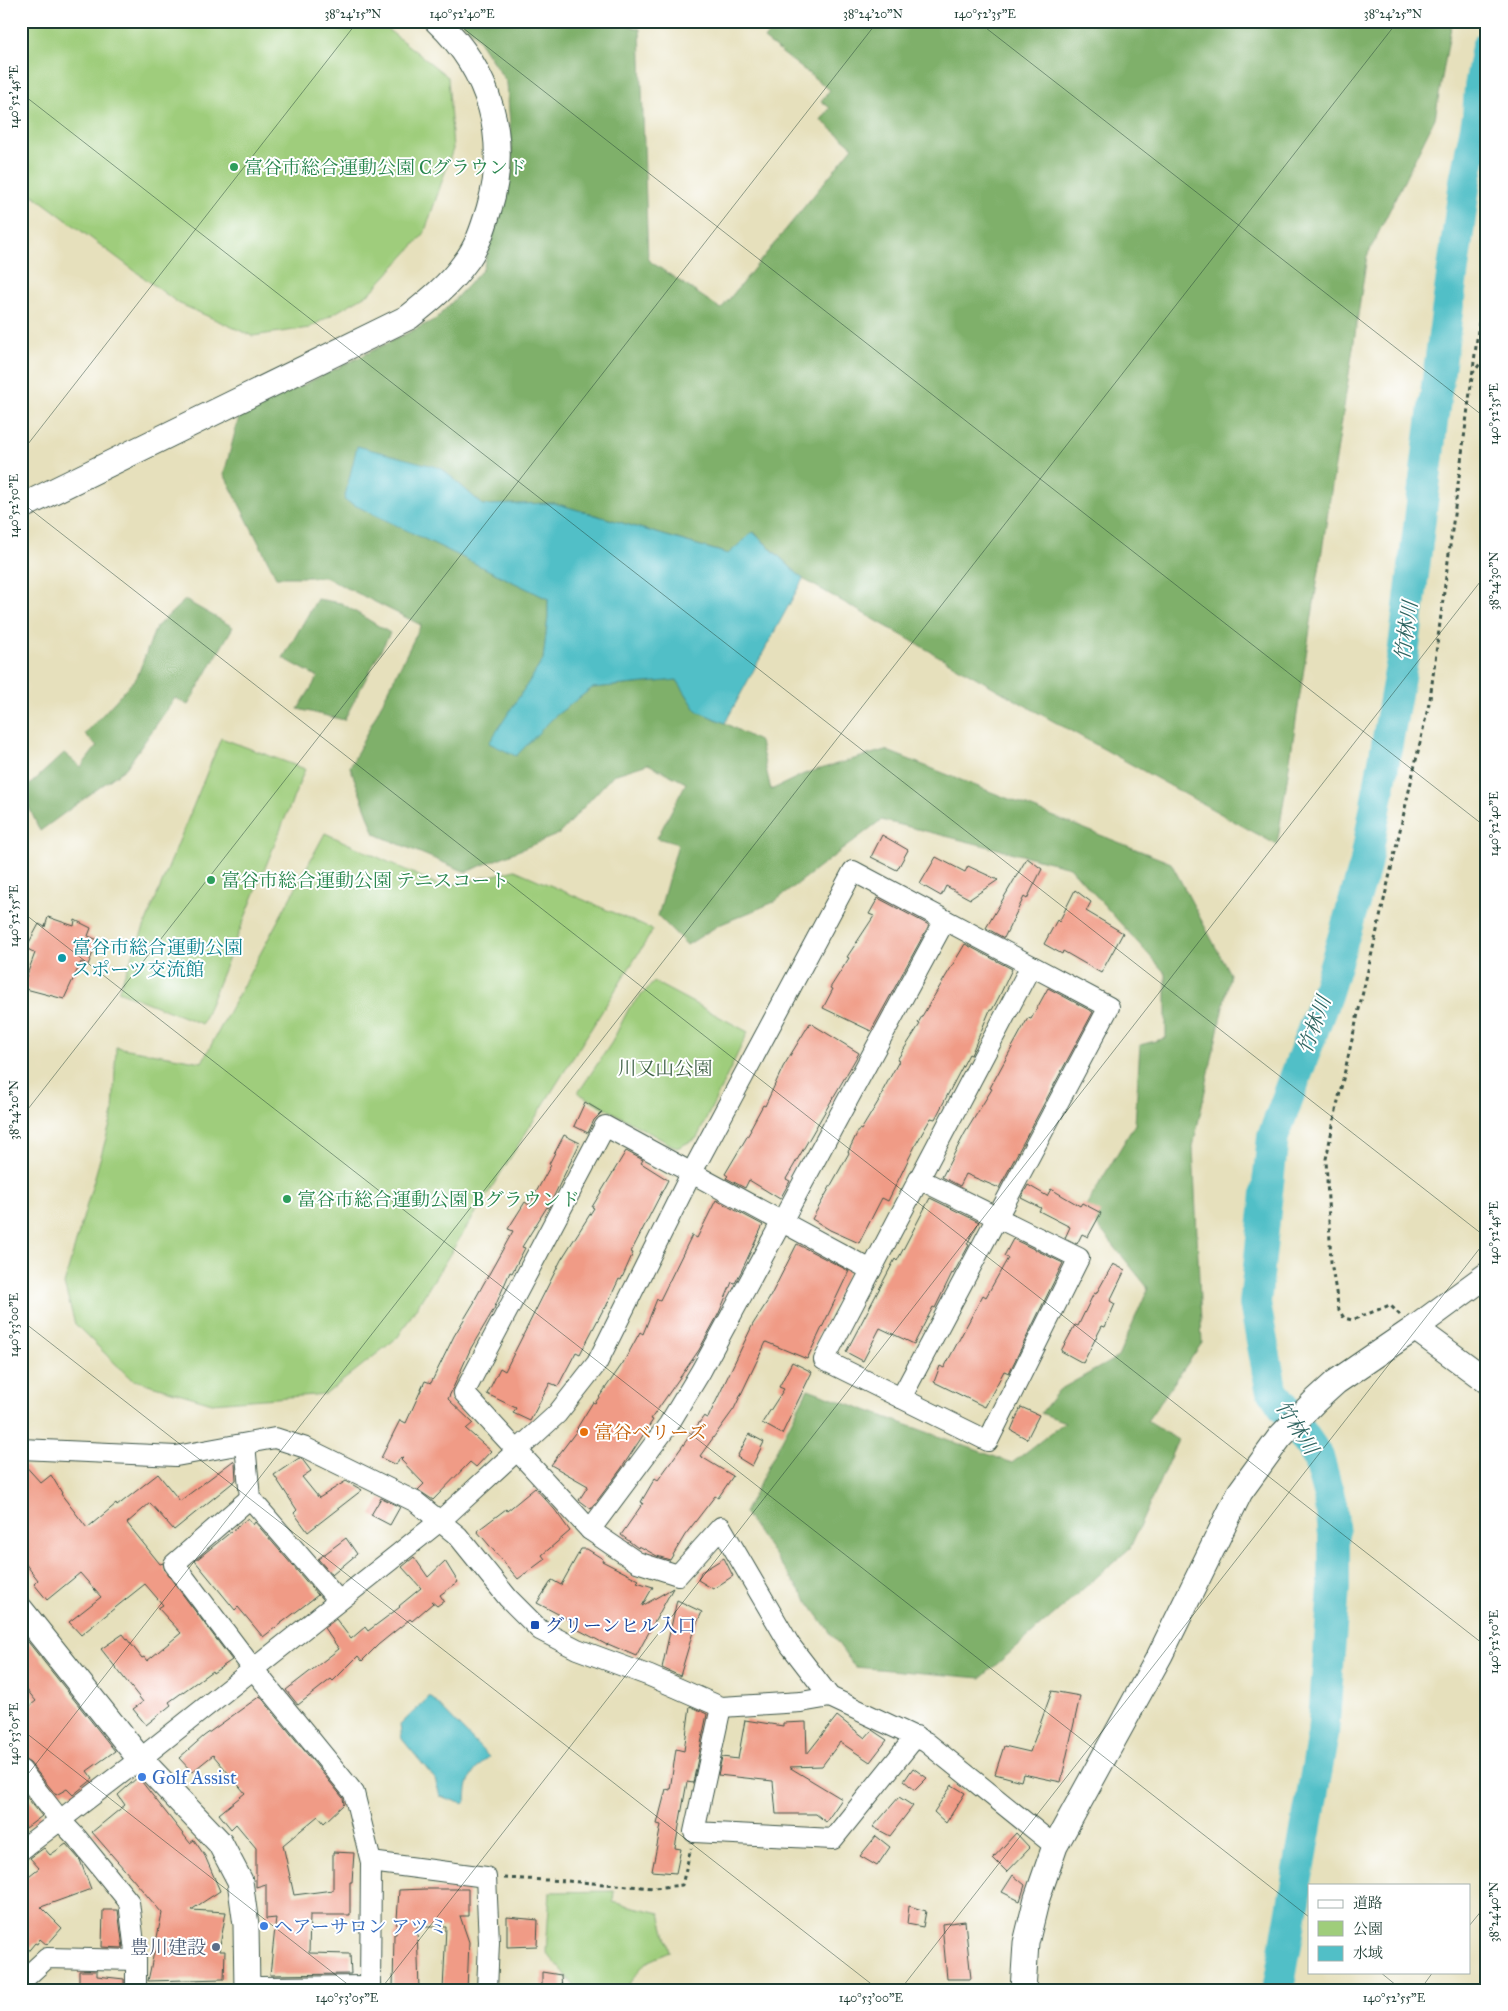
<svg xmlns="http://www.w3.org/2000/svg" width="1508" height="2011" viewBox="0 0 1508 2011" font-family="'IM FELL Great Primer','Noto Serif JP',serif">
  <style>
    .green { fill: #9fcd7b; stroke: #5f8558 }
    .forest { fill: #7fb06b; stroke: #4f7650 }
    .water { fill: #51bfc7; stroke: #387e7e }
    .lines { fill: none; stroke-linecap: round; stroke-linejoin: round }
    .river { stroke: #51bfc7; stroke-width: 32 }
    .building { fill: #f09b86 }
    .minor-casing { stroke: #3d5548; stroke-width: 22 }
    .tertiary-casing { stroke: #3d5548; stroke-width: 27 }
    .path { stroke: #3d5548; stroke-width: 3; stroke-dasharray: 4 4; stroke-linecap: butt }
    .minor { stroke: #fff; stroke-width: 20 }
    .tertiary { stroke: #fff; stroke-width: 25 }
    .ticks { fill: none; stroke: #1f3d34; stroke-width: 1; stroke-opacity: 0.45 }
    .leisure-dot { fill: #2e9e5b; stroke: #fff; stroke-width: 2 }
    .culture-dot { fill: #0f9aa8; stroke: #fff; stroke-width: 2 }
    .food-dot { fill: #e8710a; stroke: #fff; stroke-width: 2 }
    .transit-dot { fill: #1a4fb4; stroke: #fff; stroke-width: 2 }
    .shop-dot { fill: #3f7fe0; stroke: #fff; stroke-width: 2 }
    .service-dot { fill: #5c6f8a; stroke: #fff; stroke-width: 2 }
    .labels { text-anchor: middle; stroke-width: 4; stroke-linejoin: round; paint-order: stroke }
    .leisure-label { font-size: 19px; fill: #27864d; stroke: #fff; text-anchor: start }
    .culture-label { font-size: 19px; fill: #0d838f; stroke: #fff; text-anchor: start }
    .park-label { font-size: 19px; fill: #3f6146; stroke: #fff }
    .food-label { font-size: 19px; fill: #c56008; stroke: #fff; text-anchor: start }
    .transit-label { font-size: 19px; fill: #164399; stroke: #fff; text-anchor: start }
    .shop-label { font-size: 19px; fill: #366cbe; stroke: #fff; text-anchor: start }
    .service-label { font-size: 19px; fill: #4e5e75; stroke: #fff; text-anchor: end }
    .water-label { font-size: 20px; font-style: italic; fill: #2e6460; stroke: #fff }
    .neatline { fill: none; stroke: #1f3d34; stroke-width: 2 }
    .ticks-label { font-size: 12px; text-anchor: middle; fill: #1f3d34 }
  </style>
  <rect width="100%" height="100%" fill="#fff"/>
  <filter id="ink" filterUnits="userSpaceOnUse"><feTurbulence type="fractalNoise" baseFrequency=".02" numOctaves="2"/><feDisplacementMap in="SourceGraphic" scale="10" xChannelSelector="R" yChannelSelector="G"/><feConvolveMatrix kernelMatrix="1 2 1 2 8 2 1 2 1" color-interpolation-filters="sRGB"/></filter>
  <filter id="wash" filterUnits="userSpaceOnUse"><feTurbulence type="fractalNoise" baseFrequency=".0096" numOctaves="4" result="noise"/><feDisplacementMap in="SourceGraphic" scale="20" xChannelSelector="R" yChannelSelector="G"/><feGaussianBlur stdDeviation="1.12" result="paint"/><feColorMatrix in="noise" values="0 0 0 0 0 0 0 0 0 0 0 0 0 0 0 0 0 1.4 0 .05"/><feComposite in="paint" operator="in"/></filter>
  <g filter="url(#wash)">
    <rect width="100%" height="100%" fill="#e6e0bc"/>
    <g class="green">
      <path d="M21,21H377L448,77L453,149L424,234L371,292L309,328L252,336L178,303L21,186Z"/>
      <path d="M221,738L305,769L202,1024L118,991Z"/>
      <path d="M325,833L443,887L515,870L653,930L398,1337L326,1394L212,1403L131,1379L75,1324L64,1284L113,1114L116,1047L202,1062Z"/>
      <path d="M654,982L748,1032L697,1138L677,1148L578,1093L612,1042L629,1008Z"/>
      <path d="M614,1891L613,1902L660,1913L670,1952L645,1963L624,1990L577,1989L546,1952L550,1892Z"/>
    </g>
    <g class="forest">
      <path d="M461,21H615L640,29L648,260L721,309L853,147L821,120L830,108L821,101L830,90L764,39L778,21H1452L1435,118L1367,256L1277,845L1035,711L803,579L754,532L729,554L554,503L483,505L441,468L345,500L548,599V617L543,660L490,743L554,717L592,688L677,680L697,711L725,723L760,742L771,790L806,773L885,750L1171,863L1230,974L1193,1147L1202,1343L1147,1421L1178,1440L1130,1548L981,1678L855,1667L744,1513L808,1389L1012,1463L1065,1422L1041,1413L1059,1390L1118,1357L1148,1288L1084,1209L1135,1124L1140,1045L1166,1038V974L1070,867L881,820L774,902L719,925L687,945L658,916L678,844L657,838L686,783L648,764L613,775L559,834L466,872L375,834L350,767L421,625L325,577H276L224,474L239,417L436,319L483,269L513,167L507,83L474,33Z"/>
      <path d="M317,599L341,603L390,633L344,720L298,709L318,677L283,658Z"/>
      <path d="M185,600L233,627L188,705L175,698L126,768L40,831L22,792L64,753L81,767L97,746L85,734L137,677L156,627Z"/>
    </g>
    <g class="water">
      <path d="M357,446L441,468L483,505L554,503L728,554L753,532L803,579L725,723L697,711L677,680L592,688L554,717L516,756L489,743L543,660L548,617V599L344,500Z"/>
      <path d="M430,1696L489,1757C472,1773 467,1777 466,1801L463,1804L440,1796L435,1779L402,1739L400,1725Z"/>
    </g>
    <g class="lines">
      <path class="river" d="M1278,1990L1323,1734L1334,1587V1535L1331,1504L1318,1457L1271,1388L1255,1304L1273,1137L1326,995L1365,866L1403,655L1433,415L1465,181L1478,117L1480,87L1487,47"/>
    </g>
    <g id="blocks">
      <g class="building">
        <path d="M882,835L908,850L897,870L871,857Z"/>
        <path d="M936,857L965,872L968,866L998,880L970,899L946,886L941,896L920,884Z"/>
        <path d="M1027,858L1042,869L1027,899L1024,897L1004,938L986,928Z"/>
        <path d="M1075,890L1091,902L1086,911L1123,933L1101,973L1063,951L1062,954L1044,944L1057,920L1059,922Z"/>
        <path d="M878,898L929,925L871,1031L823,1008L833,989L830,988L849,958L847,957L874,916L869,914Z"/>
        <path d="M48,917L74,926L75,920L91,928L88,936L98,940L88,965L81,962L64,999L22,988L35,953L26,948L39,924L45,927Z"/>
        <path d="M965,944L1012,969L999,997L992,1010H990L971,1055L969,1054L935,1119L931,1118L916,1144L888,1201L882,1198L859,1243L830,1230L812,1219L849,1153L848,1152L859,1129L861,1130L884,1092H882L899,1061L897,1060L920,1024L918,1023Z"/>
        <path d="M1048,988L1093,1012L999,1188L966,1174L960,1186L942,1177L965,1133L992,1089L990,1088L1028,1018L1031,1019Z"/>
        <path d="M810,1023L859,1053L786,1179L790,1181L780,1199L749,1180L745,1188L726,1178L728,1176L725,1174L751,1130L750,1129L763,1105L765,1106L783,1067Z"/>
        <path d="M585,1102L602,1112L594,1120L588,1133L574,1126Z"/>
        <path d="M564,1135L580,1143L548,1208L547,1207L522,1247L525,1248L512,1273L510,1272L494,1309L471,1348L448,1399L473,1423L466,1429L491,1451L476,1467L470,1462L433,1500L418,1490L424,1484L401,1460L403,1458L399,1459L396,1465L381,1458L400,1420L406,1423L425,1381L431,1383L454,1336L475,1301H474L513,1231L508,1229L525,1202L529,1205L551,1165L549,1164Z"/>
        <path d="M626,1151L643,1160L641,1163L668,1180L631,1252L633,1253L621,1280L619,1279L605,1309L604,1308L580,1354L576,1352L558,1386L550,1383L530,1421L513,1413L516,1408L487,1394L500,1368L505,1371L561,1260L594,1208L592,1207Z"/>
        <path d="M1028,1185L1047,1196L1051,1189L1080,1206L1082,1203L1101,1213L1088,1237L1082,1234L1077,1244L1065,1238L1070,1227L1039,1211L1041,1208L1021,1198Z"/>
        <path d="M930,1198L979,1222L967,1244L969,1245L953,1274L952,1273L935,1308L933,1307L914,1344L880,1328L863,1361L846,1352L895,1259L897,1261Z"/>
        <path d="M716,1200L763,1225L741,1272L735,1283L732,1282L719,1313L699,1350L651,1419L653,1420L621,1469L591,1509L579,1500L588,1486L551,1465L578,1429L577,1428L593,1402L595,1403L623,1363L640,1332L643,1334L657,1299L660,1300L692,1235L697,1238Z"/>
        <path d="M1013,1239L1063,1263L1009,1373L1004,1371L985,1407L934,1382L940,1366L944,1368L983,1295L986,1297L1008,1258L1004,1256Z"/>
        <path d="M797,1244L849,1271L807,1359L766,1342L734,1409L700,1456L733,1476L718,1498L715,1496L685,1535L670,1560L657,1556L639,1546L638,1548L621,1535L643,1503L641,1502L655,1478L658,1480L704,1416L708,1418L753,1324L769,1299Z"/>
        <path d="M1113,1264L1125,1270L1110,1301L1115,1304L1105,1327L1102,1326L1083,1363L1061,1351L1075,1325L1078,1326L1094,1293L1096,1294Z"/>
        <path d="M792,1362L812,1372L782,1434L762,1423L784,1389L779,1387Z"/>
        <path d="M1021,1407L1039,1415L1027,1439L1011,1430Z"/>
        <path d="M749,1434L764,1442L752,1466L737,1457Z"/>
        <path d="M299,1458L302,1459L311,1471L302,1477L319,1498L346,1481L362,1490L308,1532L294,1513L297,1510L274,1475Z"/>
        <path d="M21,1461L41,1483L51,1475L62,1493L61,1494L87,1528L116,1504L117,1506L158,1474L180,1501L233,1461L235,1464L236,1480L174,1530L150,1503L127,1523L160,1564L163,1563L165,1571L232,1660L213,1673L212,1671L169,1702L171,1705L146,1725L133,1709L143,1702L101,1649L123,1634L142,1658L144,1657L147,1661L181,1633L158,1608L163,1605L145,1584L81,1635L69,1622L101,1597L80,1573L47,1600L34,1584L38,1580L21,1558Z"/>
        <path d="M535,1488L555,1510L570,1531L542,1555L545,1559L518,1579L477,1531L506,1509L507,1511Z"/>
        <path d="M381,1498L400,1507L390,1525L371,1515Z"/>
        <path d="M248,1518L253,1525L255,1522L318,1595L263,1637L238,1607L235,1610L195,1561Z"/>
        <path d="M346,1538L357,1554L332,1575L318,1559Z"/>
        <path d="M581,1549H587L603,1559L602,1561L639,1580L637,1582L653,1587L642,1606L673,1588L636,1656L608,1644L607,1645L577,1629L579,1625L537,1603L552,1580L561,1585Z"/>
        <path d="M414,1557L428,1577L445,1561L458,1582L440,1595L444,1601L437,1606L431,1601L433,1603L412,1621L410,1619L378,1645L362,1661L358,1656L333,1681L331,1679L298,1705L286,1690L339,1649L324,1628L336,1619L351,1639L365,1627L368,1631L400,1607L399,1606L421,1588L402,1567Z"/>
        <path d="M724,1558L733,1576L713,1589L698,1580L701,1572Z"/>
        <path d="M677,1600L702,1612L693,1632L680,1676L662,1668Z"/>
        <path d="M21,1633L115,1751L87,1771L93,1779L73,1795L67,1789L56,1795L30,1763L21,1758V1713L36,1701L21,1683Z"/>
        <path d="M1052,1691L1080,1696L1061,1782L1023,1774L1021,1781L995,1774L1004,1746L1030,1752Z"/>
        <path d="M260,1696L343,1798L344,1804L324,1823L318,1816L283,1845L294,1895L333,1890V1852L354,1853L352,1882H350V1915H310L309,1953L350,1954L351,1974L270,1975L276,1918L266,1919V1884L256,1887V1848L236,1824L231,1829L219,1814L245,1793L213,1755L192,1772L179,1758L204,1736Z"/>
        <path d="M690,1706L707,1714L693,1783L687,1782L675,1848L681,1849L676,1873L652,1871L661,1825L657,1824L666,1789L670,1790L676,1749L684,1751Z"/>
        <path d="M837,1716L865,1738L872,1730L887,1740L870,1762L840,1742L822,1766L789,1767L842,1799L826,1822L816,1814H776L773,1781L718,1775L722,1757L738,1759L745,1720L783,1726V1723L806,1722L807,1754Z"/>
        <path d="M913,1768L927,1778L915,1790L904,1781Z"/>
        <path d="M138,1777L190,1843L194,1840L205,1856L220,1891L191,1910L226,1912L219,1951H225L224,1979L148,1981L162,1913L92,1832L125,1805L118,1795Z"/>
        <path d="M952,1785L965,1793L946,1823L934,1812Z"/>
        <path d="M21,1790L42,1816L26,1828L21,1820Z"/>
        <path d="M899,1797L913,1806L890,1836L873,1827Z"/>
        <path d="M1016,1833L1030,1848L1007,1872L993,1858Z"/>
        <path d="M876,1836L890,1847L877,1866L860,1856Z"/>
        <path d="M66,1844L80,1860L91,1889L41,1907L62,1928L47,1945L40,1939L37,1944L35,1943L21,1960V1882L39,1868L30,1858L44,1848L50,1855Z"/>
        <path d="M1013,1875L1025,1885L1020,1901L1002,1892Z"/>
        <path d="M425,1889H468V1916H460L469,1942L467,1990H443L446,1927H417L419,1990H393L394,1934H396L399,1890Z"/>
        <path d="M909,1906L926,1911L923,1927L907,1924Z"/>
        <path d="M103,1910H118L123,1948L102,1947Z"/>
        <path d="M507,1917L538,1920L537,1946L507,1947Z"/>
        <path d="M965,1921L971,1979H947L942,1924Z"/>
        <path d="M79,1971H97V1976L124,1979V1990H79Z"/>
        <path d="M542,1972L561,1975L562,1990H542Z"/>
      </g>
    </g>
  </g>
  <g filter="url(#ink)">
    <use href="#blocks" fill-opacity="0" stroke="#3d5548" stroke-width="1"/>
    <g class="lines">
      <defs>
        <g id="minor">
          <path d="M919,1179L1079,1258L988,1441L824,1360L1031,966"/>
          <path d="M871,1270L605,1126L464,1393L590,1530L637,1562L678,1575L721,1527L790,1645L830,1697L926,1742L1055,1846"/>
          <path d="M245,1444L250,1498L338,1600"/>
          <path d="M21,1449L176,1456L275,1438L306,1448L416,1502L458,1536L508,1598L540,1630L577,1649L650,1676L721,1707L801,1702L830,1697"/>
          <path d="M250,1498L174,1564L254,1670L354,1793L371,1862L370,1990"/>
          <path d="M590,1530L669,1424L701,1371L945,920"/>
          <path d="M721,1707L694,1832L833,1839L916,1736"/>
          <path d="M21,1770L60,1820L77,1838L129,1902L136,1960L47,1958L21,1982"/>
          <path d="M21,1850L140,1759L440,1521L557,1414L597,1363L692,1172L853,871L1109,1007L901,1398"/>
          <path d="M371,1862L486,1877L489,1942L487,1990"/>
          <path d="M136,1960V1990"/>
          <path d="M246,1986L260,1987L370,1986"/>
        </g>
        <g id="tertiary">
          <path d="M21,507L409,317C429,301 449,285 464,264C477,248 483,229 489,209C510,139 490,71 437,21"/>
          <path d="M1415,1328L1487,1381"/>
          <path d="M21,1610L140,1759L220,1843L240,1881L246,1925L247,1990"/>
          <path d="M1023,1990L1026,1943L1037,1898L1055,1846L1160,1655L1240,1492L1280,1437L1314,1402L1336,1382L1415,1328L1487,1275"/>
        </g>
      </defs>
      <use href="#minor" class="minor-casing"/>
      <use href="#tertiary" class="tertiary-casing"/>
      <g class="path">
        <path d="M1472,374L1487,355"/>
        <path d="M1400,1315L1390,1305L1352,1320L1344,1318L1339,1310L1331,1262L1326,1159L1338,1101L1430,699L1487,262"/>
        <path d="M504,1878L567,1881L654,1888L682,1885L691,1848"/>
      </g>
      <use href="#minor" class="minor"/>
      <use href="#tertiary" class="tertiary"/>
    </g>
  </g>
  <path class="ticks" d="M454,21L1487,828M977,21L1487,419M21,93L1487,1238M21,453L358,21M21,502L1487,1647M21,911L1309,1917M21,1118L878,21M21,1320L879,1990M21,1729L355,1990M21,1783L1398,21M1469,1926L1487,1904M1380,1972L1402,1990M380,1990L1487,573M900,1990L1487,1239M1420,1990L1433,1972"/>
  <g class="leisure-dot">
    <circle cx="234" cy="167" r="5"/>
    <circle cx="211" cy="880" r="5"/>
    <circle cx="287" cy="1199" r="5"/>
  </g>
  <circle class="culture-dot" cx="62" cy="958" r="5"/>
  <circle class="food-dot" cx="584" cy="1432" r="5"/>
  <rect class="transit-dot" x="530" y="1620" width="10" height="10" rx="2.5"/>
  <g class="shop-dot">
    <circle cx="142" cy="1777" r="5"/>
    <circle cx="264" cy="1926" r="5"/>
  </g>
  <circle class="service-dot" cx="216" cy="1947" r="5"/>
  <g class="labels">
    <g class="leisure-label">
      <text x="244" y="174">富谷市総合運動公園 Cグラウンド</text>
      <text x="221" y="887">富谷市総合運動公園 テニスコート</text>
      <text x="297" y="1206">富谷市総合運動公園 Bグラウンド</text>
    </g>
    <g class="culture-label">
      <text x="72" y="954">富谷市総合運動公園<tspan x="72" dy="22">スポーツ交流館</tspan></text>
    </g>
    <g class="park-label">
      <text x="665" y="1075">川又山公園</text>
    </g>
    <g class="food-label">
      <text x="594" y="1439">富谷ベリーズ</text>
    </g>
    <g class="transit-label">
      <text x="545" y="1632">グリーンヒル入口</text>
    </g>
    <g class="shop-label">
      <text x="152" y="1784">Golf Assist</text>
      <text x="274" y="1933">ヘアーサロン アツミ</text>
    </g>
    <g class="service-label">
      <text x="206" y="1954">豊川建設</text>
    </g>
    <g class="water-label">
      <text transform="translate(1406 631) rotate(-82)" y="7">竹林川</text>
      <text transform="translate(1314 1025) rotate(-70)" y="7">竹林川</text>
      <text transform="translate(1297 1427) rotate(57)" y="7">竹林川</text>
    </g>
  </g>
  <rect width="1508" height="2011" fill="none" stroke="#fff" stroke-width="55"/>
  <rect x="1308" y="1884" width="162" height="90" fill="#ffffff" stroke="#a5b1ae"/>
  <rect x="1318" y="1900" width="25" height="8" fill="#ffffff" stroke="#a5b1ae"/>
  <text x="1353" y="1908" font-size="15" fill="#1f3d34">道路</text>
  <rect x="1318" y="1921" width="25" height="15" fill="#9fcd7b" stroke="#a5b1ae"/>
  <text x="1353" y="1934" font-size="15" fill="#1f3d34">公園</text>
  <rect x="1318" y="1946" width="25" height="15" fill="#51bfc7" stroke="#a5b1ae"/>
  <text x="1353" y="1958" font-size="15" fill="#1f3d34">水域</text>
  <rect x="28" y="28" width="1452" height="1956" class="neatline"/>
  <g class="ticks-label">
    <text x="353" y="18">38°24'15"N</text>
    <text x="462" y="18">140°52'40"E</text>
    <text x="873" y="18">38°24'20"N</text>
    <text x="985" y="18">140°52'35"E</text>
    <text x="1393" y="18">38°24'25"N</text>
    <text transform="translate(14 97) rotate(-90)" y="4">140°52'45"E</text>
    <text transform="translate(1494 414) rotate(-90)" y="4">140°52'35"E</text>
    <text transform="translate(14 506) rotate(-90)" y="4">140°52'50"E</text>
    <text transform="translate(1494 581) rotate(-90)" y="4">38°24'30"N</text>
    <text transform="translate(1494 824) rotate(-90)" y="4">140°52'40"E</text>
    <text transform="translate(14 916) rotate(-90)" y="4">140°52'55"E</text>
    <text transform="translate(14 1110) rotate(-90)" y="4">38°24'20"N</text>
    <text transform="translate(1494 1233) rotate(-90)" y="4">140°52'45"E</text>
    <text transform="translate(14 1325) rotate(-90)" y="4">140°53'00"E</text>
    <text transform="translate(1494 1642) rotate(-90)" y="4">140°52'50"E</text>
    <text transform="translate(14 1734) rotate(-90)" y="4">140°53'05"E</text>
    <text transform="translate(1494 1912) rotate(-90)" y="4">38°24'40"N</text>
    <text x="347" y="2002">140°53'05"E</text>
    <text x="871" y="2002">140°53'00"E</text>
    <text x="1394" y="2002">140°52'55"E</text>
  </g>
</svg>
